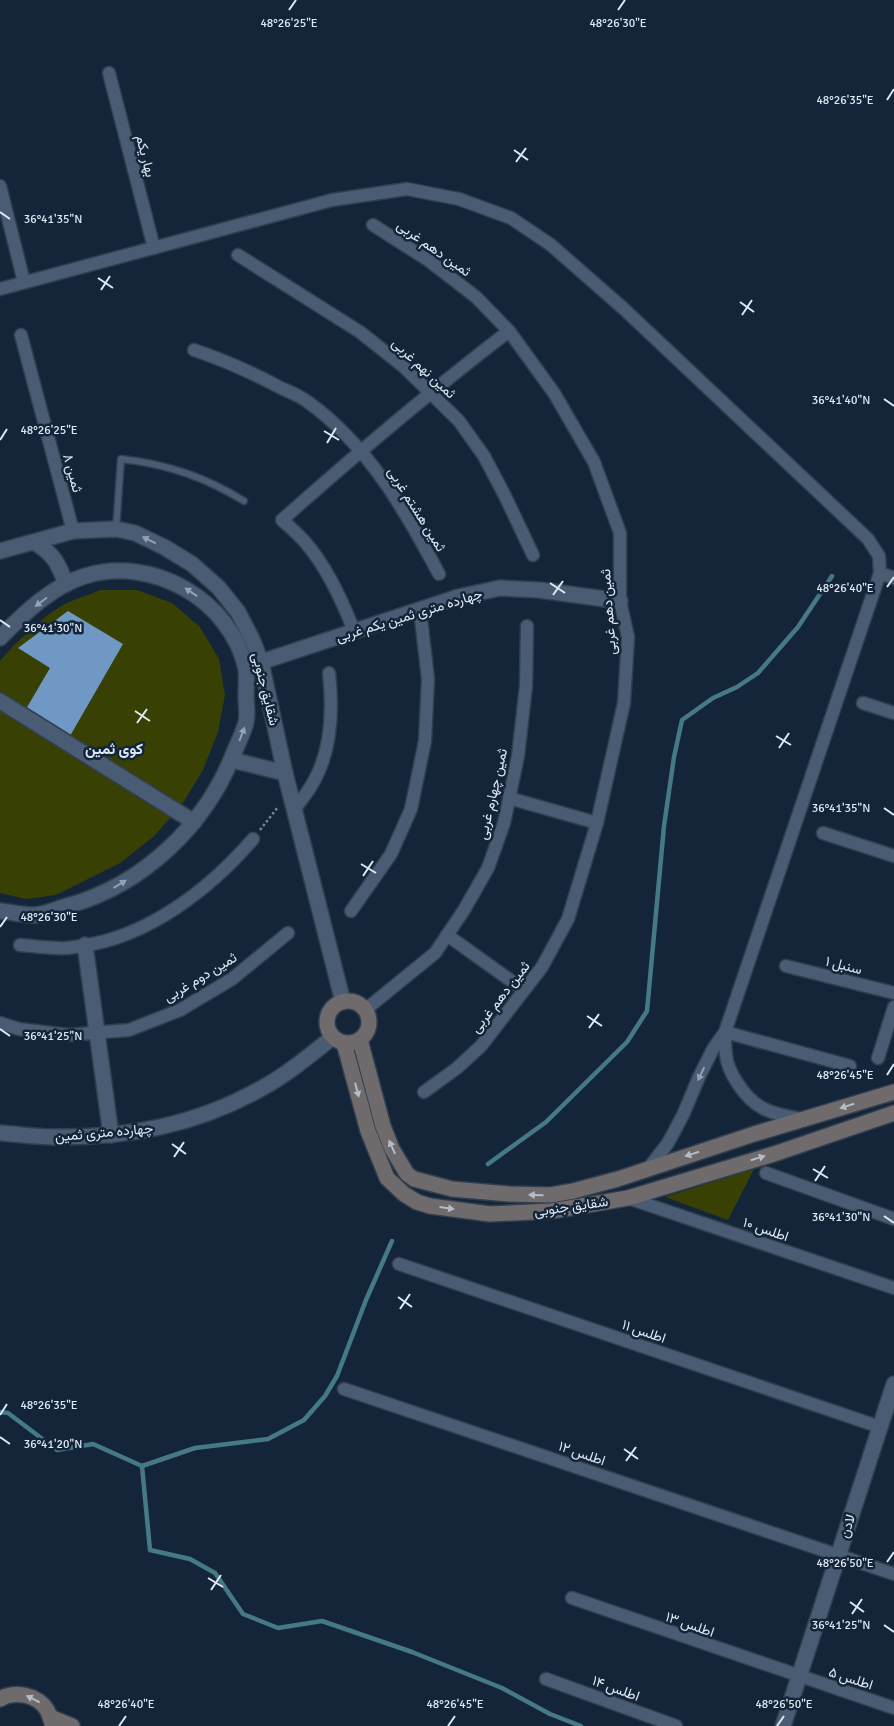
<svg xmlns="http://www.w3.org/2000/svg" width="894" height="1726" viewBox="0 0 894 1726" font-family="Signika,Vazirmatn,sans-serif">
  <style>
    .green { fill: #394003 }
    .lines { fill: none; stroke-linecap: round; stroke-linejoin: round }
    .stream { stroke: #467986; stroke-width: 4.5 }
    .building { fill: #7098c5 }
    .service-casing { stroke: #313e4e; stroke-width: 9 }
    .minor-casing { stroke: #313e4e; stroke-width: 15 }
    .tertiary-casing { stroke: #313e4e; stroke-width: 18 }
    .secondary-casing { stroke: #313e4e; stroke-width: 18 }
    .path { stroke: #788696; stroke-width: 2.5; stroke-dasharray: 2.5 2.5; stroke-linecap: butt }
    .service { stroke: #495c73; stroke-width: 6 }
    .minor { stroke: #495c73; stroke-width: 12 }
    .tertiary { stroke: #495c73; stroke-width: 15 }
    .secondary { stroke: #6f6b6d; stroke-width: 15 }
    .oneway { fill: #93a2b4 }
    .oneway2 { fill: #b6bcc5 }
    .ticks { fill: none; stroke: #dde8f5; stroke-width: 2 }
    .labels { text-anchor: middle; stroke-width: 5; stroke-linejoin: round; paint-order: stroke }
    .street-label { font-size: 14px; fill: #dde8f5; stroke: #142539 }
    .neighbourhood-label { font-size: 15px; font-weight: bold; fill: #dde8f5; stroke: #142539 }
    .ticks-label { font-size: 12px; text-anchor: middle; fill: #dde8f5; stroke: #142539; stroke-width: 5; stroke-linejoin: round; paint-order: stroke }
  </style>
  <rect width="100%" height="100%" fill="#142539"/>
  <g class="green">
    <path d="M100,590H137L172,603L200,627L219,659L225,695L218,732L203,770L181,806L153,837L120,863L56,895L26,899L0,893V661C15,643 46,613 67,603C78,598 89,595 100,590Z"/>
    <path d="M754,1169L728,1220L665,1197Z"/>
  </g>
  <g class="lines">
    <g class="stream">
      <path d="M488,1164L546,1122L627,1042L647,1011L664,826L674,757L682,720L713,698L737,687L758,673L798,627L832,576"/>
      <path d="M0,1412L8,1413L57,1450L93,1444L142,1466L150,1550L190,1559L215,1573L243,1614L278,1628L322,1621L412,1652L502,1688L550,1714L581,1726"/>
      <path d="M142,1466L195,1448L268,1439L304,1420L325,1396L337,1376L366,1300L392,1241"/>
    </g>
  </g>
  <path class="building" d="M68,611L123,644L70,736L26,709L50,668L18,648Z"/>
  <g class="lines">
    <defs>
      <path id="service" d="M116,529L121,459C167,464 205,477 244,501"/>
      <g id="minor">
        <path d="M109,73L154,248"/>
        <path d="M0,186L24,282"/>
        <path d="M373,225L428,260L476,297L509,331L554,393L594,462L620,533V601L628,637L624,703L597,823L568,919L542,967L481,1046L457,1068L424,1092"/>
        <path d="M238,255L360,332L403,366L459,421L484,456L505,496L533,555"/>
        <path d="M0,289L332,200L407,189L459,199L511,218L551,245L624,309L868,539L879,556L880,573L725,1032L713,1049L699,1077L683,1115L668,1143L648,1169"/>
        <path d="M21,335L73,531"/>
        <path d="M194,350C224,360 253,373 281,388C290,392 300,396 308,402C368,445 405,510 439,574"/>
        <path d="M880,573L894,578"/>
        <path d="M354,631C342,600 327,567 305,542C298,534 290,527 282,520C356,454 431,391 509,331"/>
        <path d="M863,703L894,713"/>
        <path d="M509,798L597,823"/>
        <path d="M294,810C301,800 309,791 314,781C332,749 333,709 329,673"/>
        <path d="M823,833L894,856"/>
        <path d="M351,911L391,854L411,809L425,741L428,679L420,610"/>
        <path d="M447,935L524,990"/>
        <path d="M20,945C33,946 46,948 58,948C66,949 74,947 81,946C148,937 210,889 253,839"/>
        <path d="M786,966L894,993"/>
        <path d="M365,1010L435,953L464,910L488,868L504,823L518,756L526,686L527,626"/>
        <path d="M0,1023L19,1029L68,1035L129,1030L180,1010L232,979L288,933"/>
        <path d="M725,1032C725,1040 725,1048 726,1055C727,1065 732,1075 738,1084C755,1110 772,1114 802,1119"/>
        <path d="M725,1032L850,1066"/>
        <path d="M878,1058L894,1007"/>
        <path d="M766,1173L894,1219"/>
        <path d="M628,1198L894,1288"/>
        <path d="M399,1264L880,1427"/>
        <path d="M344,1389L894,1574"/>
        <path d="M572,1598L894,1708"/>
        <path d="M546,1679L676,1726"/>
      </g>
      <g id="tertiary">
        <path d="M34,542C54,554 58,563 66,584"/>
        <path d="M0,551L73,531L116,529L135,533L164,547L192,564L219,588L238,612L252,639L261,662L285,773L343,1002"/>
        <path d="M0,638C23,614 52,586 85,576C152,555 231,600 246,669C247,677 246,687 246,696C246,704 248,714 246,722C244,731 239,741 235,750C207,824 144,885 67,906C56,909 44,915 34,915C23,915 11,912 0,911"/>
        <path d="M261,662L458,597L500,588L539,590L620,601"/>
        <path d="M0,701L194,822"/>
        <path d="M232,760L285,773"/>
        <path d="M85,945L111,1135"/>
        <path d="M0,1133C18,1134 36,1137 53,1137C128,1138 197,1125 262,1088C288,1074 310,1055 333,1037"/>
        <path d="M783,1726L894,1384"/>
      </g>
      <g id="secondary">
        <circle cx="348" cy="1022" r="21"/>
        <path d="M360,1040L383,1126L392,1149L407,1174L414,1179L452,1189L509,1194L550,1195L573,1191L618,1179L754,1134L894,1092"/>
        <path d="M344,1043L368,1131L387,1178L404,1194L417,1202L430,1206L490,1214L552,1211L628,1198L774,1154L894,1113"/>
        <path d="M0,1699C15,1690 38,1695 47,1710C50,1715 51,1721 53,1726"/>
        <path d="M50,1717L72,1726"/>
      </g>
    </defs>
    <use href="#service" class="service-casing"/>
    <use href="#minor" class="minor-casing"/>
    <use href="#tertiary" class="tertiary-casing"/>
    <use href="#secondary" class="secondary-casing"/>
    <path class="path" d="M260,830L278,807"/>
    <use href="#service" class="service"/>
    <use href="#minor" class="minor"/>
    <use href="#tertiary" class="tertiary"/>
    <use href="#secondary" class="secondary"/>
  </g>
  <defs><path id="oneway-solid" d="M-6-.8H1V-3.2L6.5 0L1 3.2V.8H-6Z" transform="scale(1.25)"/></defs>
  <g class="oneway">
    <use href="#oneway-solid" transform="translate(149 540) rotate(-154)"/>
    <use href="#oneway-solid" transform="translate(191 592) rotate(-146)"/>
    <use href="#oneway-solid" transform="translate(41 602) rotate(143)"/>
    <use href="#oneway-solid" transform="translate(242 734) rotate(-69)"/>
    <use href="#oneway-solid" transform="translate(120 884) rotate(-31)"/>
    <use href="#oneway-solid" transform="translate(701 1074) rotate(116)"/>
  </g>
  <g class="oneway2">
    <use href="#oneway-solid" transform="translate(357 1090) rotate(75)"/>
    <use href="#oneway-solid" transform="translate(847 1106) rotate(163)"/>
    <use href="#oneway-solid" transform="translate(392 1147) rotate(-114)"/>
    <use href="#oneway-solid" transform="translate(692 1154) rotate(162)"/>
    <use href="#oneway-solid" transform="translate(758 1158) rotate(-17)"/>
    <use href="#oneway-solid" transform="translate(536 1195) rotate(-179)"/>
    <use href="#oneway-solid" transform="translate(447 1208) rotate(8)"/>
    <use href="#oneway-solid" transform="translate(33 1699) rotate(-153)"/>
  </g>
  <path class="ticks" d="M289,10L296,0M618,10L625,0M887,100L894,89M514,150L528,160M516,162L526,148M0,212L10,219M98,278L113,288M101,290L110,276M740,302L754,312M742,315L752,300M884,399L894,406M324,431L339,440M0,440L7,429M327,443L336,428M550,583L565,593M887,587L894,577M553,595L563,581M0,620L10,627M135,711L150,721M137,723L147,709M776,736L791,745M779,748L789,733M884,808L894,815M361,864L376,873M363,876L373,861M0,927L7,917M587,1016L602,1026M589,1028L599,1014M0,1029L10,1036M887,1075L894,1064M172,1144L186,1154M174,1157L184,1142M813,1169L828,1178M815,1181L825,1166M884,1216L894,1223M398,1297L412,1307M400,1309L410,1294M0,1415L7,1404M0,1437L10,1444M624,1449L638,1459M626,1461L636,1447M887,1562L894,1552M208,1578L223,1587M211,1590L221,1575M850,1602L864,1612M852,1614L862,1599M884,1625L894,1632M119,1726L126,1716M448,1726L455,1716M777,1726L784,1716"/>
  <g class="labels">
    <g class="street-label">
      <text transform="translate(146 156) rotate(76)" y="5">بهار یکم</text>
      <text transform="translate(434 248) rotate(35)" y="5">ثمین دهم غربی</text>
      <text transform="translate(424 368) rotate(43)" y="5">ثمین نهم غربی</text>
      <text transform="translate(73 473) rotate(75)" y="5">ثمین ۸</text>
      <text transform="translate(417 509) rotate(58)" y="5">ثمین هشتم غربی</text>
      <text transform="translate(608 612) rotate(-94)" y="5">ثمین دهم غربی</text>
      <text transform="translate(409 615) rotate(-17)" y="5">چهارده متری ثمین یکم غربی</text>
      <text transform="translate(266 689) rotate(76)" y="5">شقایق جنوبی</text>
      <text transform="translate(492 794) rotate(-77)" y="5">ثمین چهارم غربی</text>
      <text transform="translate(844 965) rotate(14)" y="5">سنبل ۱</text>
      <text transform="translate(200 977) rotate(-31)" y="5">ثمین دوم غربی</text>
      <text transform="translate(500 997) rotate(-52)" y="5">ثمین دهم غربی</text>
      <text transform="translate(104 1132) rotate(-5)" y="5">چهارده متری ثمین</text>
      <text transform="translate(571 1206) rotate(-8)" y="5">شقایق جنوبی</text>
      <text transform="translate(766 1229) rotate(19)" y="5">اطلس ۱۰</text>
      <text transform="translate(644 1331) rotate(19)" y="5">اطلس ۱۱</text>
      <text transform="translate(582 1453) rotate(19)" y="5">اطلس ۱۲</text>
      <text transform="translate(847 1526) rotate(-72)" y="5">لادن</text>
      <text transform="translate(690 1624) rotate(19)" y="5">اطلس ۱۳</text>
      <text transform="translate(851 1678) rotate(18)" y="5">اطلس ۵</text>
      <text transform="translate(616 1688) rotate(20)" y="5">اطلس ۱۴</text>
    </g>
    <g class="neighbourhood-label">
      <text x="114" y="754">کوی ثمین</text>
    </g>
  </g>
  <g class="ticks-label">
    <text x="289" y="27">48°26'25"E</text>
    <text x="618" y="27">48°26'30"E</text>
    <text x="845" y="104">48°26'35"E</text>
    <text x="53" y="223">36°41'35"N</text>
    <text x="841" y="404">36°41'40"N</text>
    <text x="49" y="434">48°26'25"E</text>
    <text x="845" y="592">48°26'40"E</text>
    <text x="53" y="632">36°41'30"N</text>
    <text x="841" y="812">36°41'35"N</text>
    <text x="49" y="921">48°26'30"E</text>
    <text x="53" y="1040">36°41'25"N</text>
    <text x="845" y="1079">48°26'45"E</text>
    <text x="841" y="1221">36°41'30"N</text>
    <text x="49" y="1409">48°26'35"E</text>
    <text x="53" y="1448">36°41'20"N</text>
    <text x="845" y="1567">48°26'50"E</text>
    <text x="841" y="1629">36°41'25"N</text>
    <text x="126" y="1708">48°26'40"E</text>
    <text x="455" y="1708">48°26'45"E</text>
    <text x="784" y="1708">48°26'50"E</text>
  </g>
</svg>
